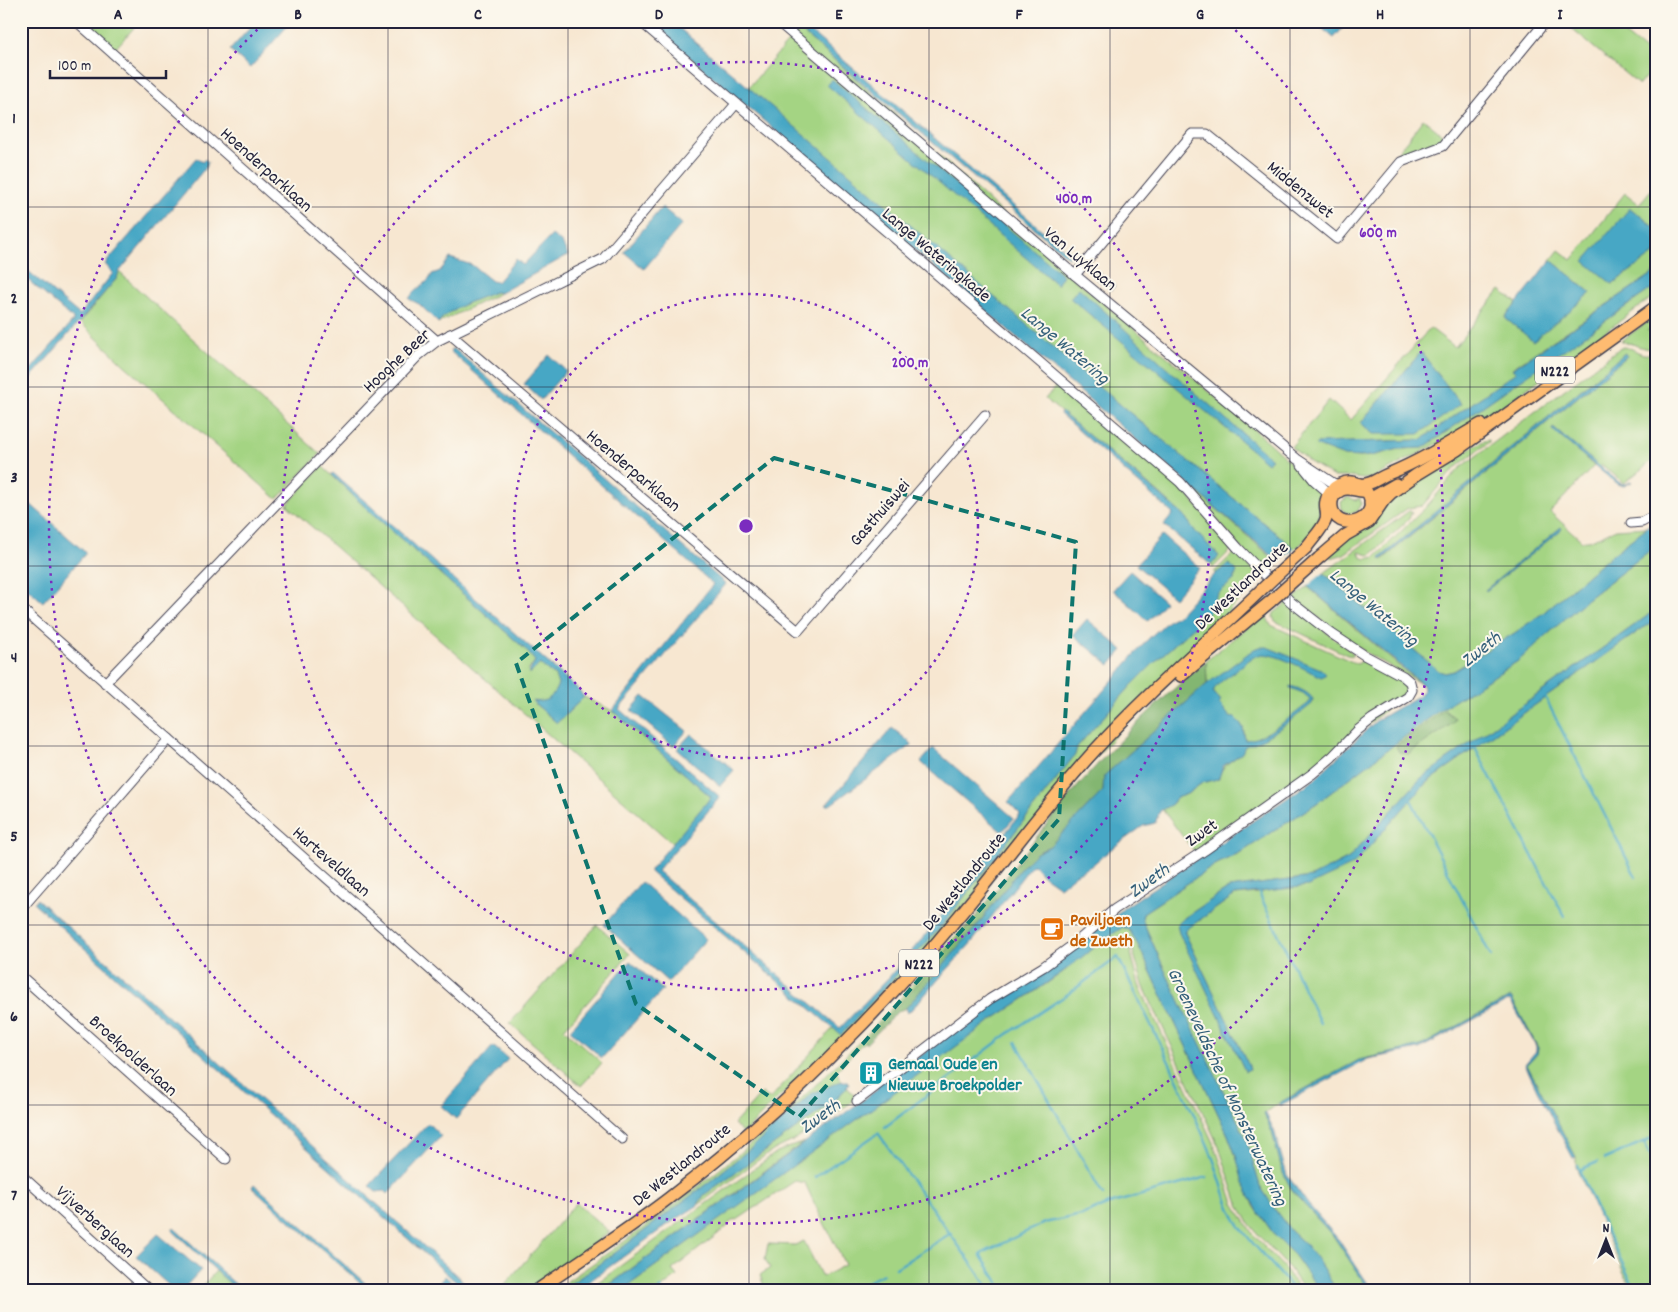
<svg xmlns="http://www.w3.org/2000/svg" width="1678" height="1312" viewBox="0 0 1678 1312" font-family="Dekko,sans-serif">
  <style>
    .green { fill: #a4d483; stroke: #637b5f; fill-rule: evenodd }
    .forest { fill: #83b671; stroke: #526c56 }
    .water { fill: #46a7c5; stroke: #346480 }
    .pier { fill: #f7e7d1 }
    .lines { fill: none; stroke-linecap: round; stroke-linejoin: round }
    .stream { stroke: #46a7c5; stroke-width: 2.5 }
    .minor-casing { stroke: #424052; stroke-width: 11 }
    .major-casing { stroke: #424052; stroke-width: 14 }
    .minor { stroke: #fff; stroke-width: 9 }
    .major { stroke: #febb71; stroke-width: 11 }
    .major-bridge-casing { stroke: #424052; stroke-width: 14; stroke-linecap: butt }
    .major-bridge { stroke: #febb71; stroke-width: 11 }
    .marked { fill: none; stroke: #0f766e; stroke-width: 4; stroke-dasharray: 10 6; stroke-linejoin: round }
    .grid { fill: none; stroke: #22223b; stroke-width: 1; stroke-opacity: 0.55 }
    .ring { fill: none; stroke: #7b2cbf; stroke-width: 2.5; stroke-dasharray: 2.5 5 }
    .labels { text-anchor: middle; stroke-width: 4; stroke-linejoin: round; paint-order: stroke }
    .shield { fill: #fbf7ec; stroke: #636270; stroke-width: 1 }
    .shield-label { font-size: 16px; font-weight: bold; fill: #22223b }
    .street-label { font-size: 18px; fill: #22223b; stroke: #fbf7ec }
    .food-label { font-size: 18px; font-weight: bold; fill: #c56008; stroke: #fbf7ec; text-anchor: start }
    .culture-label { font-size: 18px; font-weight: bold; fill: #0d838f; stroke: #fbf7ec; text-anchor: start }
    .water-label { font-size: 19px; font-style: italic; fill: #325e79; stroke: #fbf7ec }
    .centre { fill: #7b2cbf; stroke: #fbf7ec; stroke-width: 2.5 }
    .ring-label { font-size: 15px; text-anchor: middle; font-weight: bold; fill: #7b2cbf; stroke: #fbf7ec; stroke-width: 4; stroke-linejoin: round; paint-order: stroke }
    .neatline { fill: none; stroke: #22223b; stroke-width: 2 }
    .grid-label { font-size: 16px; text-anchor: middle; font-weight: bold; fill: #22223b }
  </style>
  <rect width="100%" height="100%" fill="#fbf7ec"/>
  <filter id="ink" filterUnits="userSpaceOnUse"><feTurbulence type="fractalNoise" baseFrequency=".02" numOctaves="2"/><feDisplacementMap in="SourceGraphic" scale="10" xChannelSelector="R" yChannelSelector="G"/><feConvolveMatrix kernelMatrix="1 2 1 2 8 2 1 2 1" color-interpolation-filters="sRGB"/></filter>
  <filter id="wash" filterUnits="userSpaceOnUse"><feTurbulence type="fractalNoise" baseFrequency=".0096" numOctaves="4" result="noise"/><feDisplacementMap in="SourceGraphic" scale="20" xChannelSelector="R" yChannelSelector="G"/><feGaussianBlur stdDeviation="1.12" result="paint"/><feColorMatrix in="noise" values="0 0 0 0 0 0 0 0 0 0 0 0 0 0 0 0 0 1.4 0 .05"/><feComposite in="paint" operator="in"/></filter>
  <g filter="url(#wash)">
    <rect width="100%" height="100%" fill="#f7e7d1"/>
    <g class="green">
      <path d="M81,21H140L114,50Z"/>
      <path d="M1562,21H1608L1657,60V63L1639,85Z"/>
      <path d="M799,29L844,68L1065,271L1255,430L1316,486C1321,492 1320,498 1320,505C1319,528 1312,535 1295,549L1136,418L748,88Z"/>
      <path d="M1423,119L1443,135L1439,140L1391,161Z"/>
      <path d="M1657,183V229L1630,208L1612,284L1657,252V271L1512,368L1516,372L1421,440L1317,443L1344,456L1361,457L1375,455L1399,449L1423,448L1657,285V294L1491,415L1373,478L1362,479L1350,477H1334L1310,462L1291,447L1329,400L1351,420L1430,328L1455,347L1500,290L1517,303L1505,318L1533,340L1591,293L1551,260L1559,250L1572,260L1625,193L1639,204ZM1421,352L1461,404L1373,434L1361,423Z"/>
      <path d="M119,272L320,454L277,499L122,363L80,322L117,278Z"/>
      <path d="M495,292L500,293L438,323C449,308 478,299 495,292Z"/>
      <path d="M1657,315V323L1647,331L1657,327V347C1646,353 1633,342 1621,341Z"/>
      <path d="M1623,347C1634,348 1634,351 1643,354C1648,355 1651,353 1655,355L1657,363V457L1624,483L1602,465L1600,467L1553,428L1594,466L1550,512L1582,541H1589L1616,529L1647,527L1591,572L1543,613L1516,632L1454,671L1445,673L1439,671L1324,573L1409,511H1412L1409,519L1373,553L1369,555L1359,552L1361,557L1366,559L1375,557L1425,508L1459,469L1617,350ZM1625,353L1627,356L1382,560L1492,464Z"/>
      <path d="M1059,383L1179,485L1233,548L1213,568L1211,565L1219,556L1195,531L1185,517L1160,494L1045,399Z"/>
      <path d="M1489,440V442L1455,468L1422,506L1408,508L1344,554L1331,558L1329,555L1396,493L1481,442Z"/>
      <path d="M322,466L366,508L525,649L534,658L535,661L528,671L531,673L540,664L555,676L558,684C553,699 548,702 533,702L557,723L584,697L613,711L711,797L673,844L287,505Z"/>
      <path d="M1189,485L1277,562L1264,572L1239,546Z"/>
      <path d="M1348,497L1355,500L1360,498L1361,504L1356,512L1349,514L1342,510L1341,502Z"/>
      <path d="M1657,545V609L1420,779L1349,858L1312,877L1229,888L1184,918L1177,925L1250,1069L1184,931L1235,895L1259,893L1353,865L1426,783L1657,618V1291H1632L1576,1167V1157L1527,1065L1537,1054L1538,1048L1511,997L1421,1046L1359,1060L1279,1103L1264,1114L1272,1132L1283,1173L1293,1192L1334,1237L1370,1291H1337L1317,1259L1306,1245L1291,1231L1278,1214L1260,1186L1246,1138L1166,973L1142,919L1143,913L1215,865L1245,850L1317,803L1440,710L1518,661L1587,599Z"/>
      <path d="M1235,552H1238L1258,576L1245,586L1249,591L1230,609L1226,618L1177,665L907,972L819,1065L780,1096L743,1134L734,1124L762,1093L770,1099L833,1028L841,1035L940,928L1075,755L1077,747L1130,687L1157,660L1207,615L1217,594L1234,580L1229,564L1215,574L1214,572Z"/>
      <path d="M1308,587L1406,672L1423,685L1365,652L1293,599Z"/>
      <path d="M1288,602L1353,653V656L1347,655L1275,621L1273,617L1274,613Z"/>
      <path d="M1268,610L1267,618L1271,625L1357,664L1366,659L1404,682L1405,694L1314,769L1196,854L1162,809L1172,804L1178,797L1187,794L1202,783L1209,780L1219,779C1221,758 1246,761 1245,739C1244,734 1244,728 1241,724C1238,720 1235,720 1231,718C1227,715 1223,708 1219,703L1221,701L1207,684L1206,661Z"/>
      <path d="M973,920L920,983L836,1071L842,1082L811,1094L756,1144L709,1182L611,1256L560,1291H553C653,1223 750,1152 835,1066C859,1043 882,1020 903,995C926,969 947,942 973,920Z"/>
      <path d="M597,925L630,954L564,1029L602,1063L581,1086L510,1023Z"/>
      <path d="M1123,927L1130,931L1139,947L1228,1135L1254,1206L1275,1236L1295,1256L1320,1291H1305L1290,1269L1261,1238L1249,1223L1237,1201L1219,1147L1143,985L1131,944L1129,945L1139,985L1216,1149L1234,1203L1252,1233L1287,1271L1300,1291H762L765,1289L760,1275L770,1268L765,1259L768,1244L795,1245L804,1241L822,1277L845,1265C832,1237 817,1211 805,1183L795,1181L737,1220L735,1219L728,1224V1226L672,1270L677,1276L658,1291H621L992,1020C1016,1004 1040,989 1063,972C1083,957 1101,938 1123,927Z"/>
      <path d="M847,1087L854,1095L852,1102L797,1139L776,1149L757,1161L697,1206L704,1195L833,1102Z"/>
      <path d="M804,1142L601,1291H586L777,1152Z"/>
      <path d="M576,1203L610,1232L600,1238L602,1242L531,1291H499Z"/>
      <path d="M216,1271L238,1291H198Z"/>
    </g>
    <g class="forest">
      <path d="M1206,661L1207,684L1104,776L1103,791L1050,846L1035,854L1020,869L977,926L909,1005L906,1008L898,1011L866,1044L864,1041C901,1002 938,962 973,920C1005,880 1034,839 1066,800C1109,749 1156,703 1206,661Z"/>
      <path d="M1444,710L1455,718L1453,723L1408,754L1399,752L1396,746Z"/>
    </g>
    <g class="water">
      <path d="M256,21H292L250,68L230,50Z"/>
      <path d="M647,21H671L1136,418L1295,549L1439,671L1445,673L1454,671L1516,632L1543,613L1591,572L1647,527L1657,521V545L1587,599L1518,661L1440,710L1317,803L1245,850L1215,865L1143,913L1142,919L1166,973L1246,1138L1260,1186L1278,1214L1291,1231L1306,1245L1317,1259L1337,1291H1320L1295,1256L1275,1236L1259,1213L1243,1183L1236,1156L1228,1135L1139,947L1130,931L1123,927L1104,940L1064,971L1031,994L992,1020L895,1092L621,1291H601L878,1089L872,1078L878,1073L885,1082L997,999L1061,960L1125,907L1311,782L1377,720L1420,695L1424,689L1423,685Z"/>
      <path d="M789,21H798L1072,256L1068,257Z"/>
      <path d="M1322,21H1349L1334,38L1318,25Z"/>
      <path d="M832,79L1063,275L1057,285L827,85Z"/>
      <path d="M196,158L202,162L205,159L208,162L206,167L119,272L117,278L21,389V381L73,321V319L21,274V265L80,315L113,273L105,264Z"/>
      <path d="M662,207L682,224L644,269L624,252Z"/>
      <path d="M1630,208L1657,229V252L1612,284L1584,261Z"/>
      <path d="M552,235L562,243L568,255L500,293L495,292C478,299 449,308 438,323L419,304L409,299C416,286 428,285 432,274L440,271L450,258L472,265L492,281L497,282L516,259L523,265Z"/>
      <path d="M1551,260L1591,293L1533,341L1505,318Z"/>
      <path d="M1094,268L1115,286L1111,290L1092,275V271Z"/>
      <path d="M1657,271V285L1423,448L1399,449L1375,455L1361,457L1344,456L1315,445L1317,443L1421,440L1516,372L1512,369Z"/>
      <path d="M1079,288L1174,374L1272,459L1267,463L1070,298Z"/>
      <path d="M453,348L726,584L619,709L720,797L657,871L840,1028L890,976L933,926L1020,814L1008,802L1148,639L1169,620L1177,616L1215,574L1229,564L1237,571L1234,580L1217,594L1207,615L1157,660L1130,687L1077,747L1075,755L940,928L841,1035L650,872V870L711,797L613,711V710L713,584L450,351Z"/>
      <path d="M1421,352L1461,404L1419,434H1373L1361,423Z"/>
      <path d="M1625,353L1627,356L1381,560L1380,558Z"/>
      <path d="M549,355L566,371L541,400L524,384Z"/>
      <path d="M1061,412L1160,495L1185,517L1195,531L1219,556L1211,565L1164,525L1173,514L1060,414Z"/>
      <path d="M1553,428L1621,484H1627L1631,481L1632,482L1624,486L1617,484L1552,430Z"/>
      <path d="M333,473L578,689L584,697L557,723L532,701C547,703 553,698 558,684L555,676L540,664L531,673H529L535,661L525,649L366,508L332,475Z"/>
      <path d="M21,496L86,553L43,602L21,583Z"/>
      <path d="M1561,527L1562,529L1486,591L1485,590Z"/>
      <path d="M1162,535L1200,568L1174,598L1136,565Z"/>
      <path d="M1130,571L1165,602L1148,621L1113,590Z"/>
      <path d="M1657,609V618L1426,783L1353,865L1308,886L1235,895L1184,931L1249,1066L1250,1069L1245,1071L1179,933L1177,925L1184,918L1229,888L1312,877L1349,858L1420,779Z"/>
      <path d="M1087,619L1123,650L1110,665L1073,635Z"/>
      <path d="M1260,647H1267L1321,669L1326,674L1324,676L1321,677C1308,671 1271,650 1259,655C1249,658 1241,667 1233,673C1226,678 1216,684 1213,692L1221,701L1219,703L1230,717L1235,718L1241,724L1243,728L1245,740C1266,739 1291,716 1309,703L1310,699L1303,693L1290,688V686C1299,688 1308,692 1313,699L1312,704C1296,717 1264,742 1245,746L1242,753L1223,766L1218,780L1217,779L1202,783L1187,794L1176,798L1172,804L1160,811L1155,823L1143,826L1110,850L1091,866L1076,874L1060,887L1044,876L1034,865L1031,866L973,941L912,1009L908,1013L906,1008L977,926L1020,869L1035,854L1050,846L1103,791L1104,776L1207,684L1254,649Z"/>
      <path d="M643,696L687,731L673,746L631,710Z"/>
      <path d="M892,728L911,743L912,745L830,805H826Z"/>
      <path d="M691,734L734,770L720,786L677,749Z"/>
      <path d="M933,748L1014,818L1002,832L921,762Z"/>
      <path d="M641,882L706,939L668,982L604,925Z"/>
      <path d="M37,899L474,1291H466L34,903Z"/>
      <path d="M630,961L663,990L602,1058L570,1030Z"/>
      <path d="M1511,997L1538,1048L1537,1054L1527,1065L1576,1157L1573,1158L1537,1090L1525,1064L1536,1051V1046L1510,1000L1419,1049L1368,1059L1279,1106V1103L1359,1060L1421,1046Z"/>
      <path d="M493,1046L508,1059L456,1119L441,1106Z"/>
      <path d="M847,1081L849,1085L833,1102L704,1195L697,1206L670,1223L576,1291H560L611,1256L709,1182L756,1144L811,1094L839,1082Z"/>
      <path d="M1265,1112L1274,1130L1287,1175L1308,1204L1338,1239L1373,1291H1370L1334,1237L1293,1192L1283,1173L1272,1132L1264,1114Z"/>
      <path d="M428,1123L441,1136L388,1194L385,1191L376,1192L369,1186Z"/>
      <path d="M254,1184L374,1291H369L252,1187Z"/>
      <path d="M174,1228L243,1291H238L172,1230Z"/>
      <path d="M158,1234L201,1270L181,1291H175L136,1256Z"/>
      <path d="M445,1276L461,1291H432Z"/>
    </g>
    <path class="pier" d="M1297,547L1326,571L1305,588L1275,564Z"/>
    <g class="lines">
      <g class="stream">
        <path d="M1545,697L1636,877"/>
        <path d="M1475,748L1564,916"/>
        <path d="M1411,800L1491,956"/>
        <path d="M1259,893L1320,1023"/>
        <path d="M1016,1042L1103,1195"/>
        <path d="M885,1127L1009,1033L1068,994L1118,957C1148,1020 1180,1082 1208,1146C1219,1170 1223,1197 1236,1220C1251,1247 1277,1265 1293,1291"/>
        <path d="M1644,1142L1657,1167"/>
        <path d="M1605,1159L1654,1137"/>
        <path d="M1577,1165L1601,1220L1636,1291"/>
        <path d="M1579,1170L1598,1162"/>
        <path d="M815,1177L878,1133L991,1291"/>
        <path d="M896,1268L951,1233"/>
        <path d="M658,1291L661,1288"/>
        <path d="M850,1291L883,1274"/>
        <path d="M1004,1291L981,1256V1254L1044,1223L1082,1215L1109,1204L1207,1177"/>
      </g>
    </g>
  </g>
  <g filter="url(#ink)">
    <g class="lines">
      <defs>
        <g id="minor">
          <path d="M76,21L437,341"/>
          <path d="M640,21L1180,482L1238,548L1291,602L1332,634L1364,655L1403,676L1410,682L1412,690L1408,697L1372,719L1358,730L1332,757L1312,774L1205,850L1115,909L1073,945L1043,967L990,999L857,1101"/>
          <path d="M777,21L1075,275L1297,459L1333,483L1338,485"/>
          <path d="M1075,275L1192,134H1207L1337,239L1401,162L1443,146L1546,21"/>
          <path d="M450,334L798,631L985,415"/>
          <path d="M1302,465L1314,480L1329,493"/>
          <path d="M1631,523L1642,522L1657,514"/>
          <path d="M21,608L622,1139"/>
          <path d="M105,683L418,356L437,341L603,259L736,104"/>
          <path d="M21,909L169,739"/>
          <path d="M21,976L226,1159"/>
          <path d="M21,1175L149,1291"/>
        </g>
        <g id="major">
          <path d="M1359,484C1370,486 1378,478 1388,474C1420,461 1451,442 1481,424"/>
          <path d="M1370,503L1375,496L1396,484"/>
          <path d="M1306,548C1312,539 1323,529 1326,519C1328,513 1324,507 1326,501C1329,486 1346,478 1359,484C1364,487 1367,491 1369,496C1379,522 1335,534 1332,507C1331,500 1334,494 1340,491C1349,485 1357,493 1366,491"/>
          <path d="M1319,558L1346,535L1369,522L1384,500L1391,493L1416,475L1457,450L1657,306"/>
          <path d="M1181,676L1271,601"/>
          <path d="M536,1291C581,1260 626,1231 669,1198C733,1149 793,1096 848,1039C889,998 927,955 964,910C1008,857 1049,800 1096,749C1147,693 1206,643 1261,590"/>
        </g>
      </defs>
      <use href="#minor" class="minor-casing"/>
      <use href="#major" class="major-casing"/>
      <use href="#minor" class="minor"/>
      <use href="#major" class="major"/>
      <defs>
        <g id="major-bridge">
          <path d="M1261,590L1306,548"/>
          <path d="M1271,601L1319,558"/>
        </g>
      </defs>
      <use href="#major-bridge" class="major-bridge-casing"/>
      <use href="#major-bridge" class="major-bridge"/>
    </g>
  </g>
  <path class="marked" d="M774,458L1076,542L1059,819L799,1117L636,1004L516,663Z"/>
  <path class="grid" d="M208,21V1291M388,21V1291M568,21V1291M749,21V1291M929,21V1291M1110,21V1291M1290,21V1291M1470,21V1291M21,207H1657M21,387H1657M21,566H1657M21,746H1657M21,925H1657M21,1105H1657"/>
  <g class="ring">
    <circle cx="746" cy="526" r="232"/>
    <circle cx="746" cy="526" r="464"/>
    <path d="M1230 25A697 697 0 1 1 262 25"/>
  </g>
  <defs>
    <symbol id="cafe-square" viewBox="-11 -11 22 22"><rect x="-9" y="-9" width="18" height="18" rx="4" fill="#e8710a" stroke="#fbf7ec"/><path d="M-5.5-4.5H6V0H3Q3 3.5 0 3.5H-2.5Q-5.5 3.5-5.5 0ZM3-3.2v2h1.7v-2ZM-6 4.5H4V6H-6Z" fill="#fff"/></symbol>
    <symbol id="building-square" viewBox="-11 -11 22 22"><rect x="-9" y="-9" width="18" height="18" rx="4" fill="#0f9aa8" stroke="#fbf7ec"/><path d="M-4-6H4V6H1V3H-1V6H-4ZM-2.5-4.3h1.7v1.8h-1.7ZM.8-4.3h1.7v1.8H.8ZM-2.5-1h1.7V.8h-1.7ZM.8-1h1.7V.8H.8Z" fill="#fff"/></symbol>
  </defs>
  <g fill-rule="evenodd">
    <use href="#cafe-square" x="1038" y="915" width="28" height="28"/>
    <use href="#building-square" x="857" y="1059" width="28" height="28"/>
  </g>
  <g class="labels">
    <g class="shield">
      <rect x="1535" y="356.5" width="40" height="27" rx="4"/>
      <rect x="899" y="949.5" width="40" height="27" rx="4"/>
    </g>
    <g class="shield-label">
      <text x="1555" y="376">N222</text>
      <text x="919" y="969">N222</text>
    </g>
    <g class="street-label">
      <text transform="translate(267 169) rotate(42)" y="6">Hoenderparklaan</text>
      <text transform="translate(1301 189) rotate(39)" y="6">Middenzwet</text>
      <text transform="translate(937 254) rotate(40)" y="6">Lange Wateringkade</text>
      <text transform="translate(1081 258) rotate(40)" y="6">Van Luyklaan</text>
      <text transform="translate(396 360) rotate(-43)" y="6">Hooghe Beer</text>
      <text transform="translate(634 470) rotate(40)" y="6">Hoenderparklaan</text>
      <text transform="translate(879 512) rotate(-49)" y="6">Gasthuiswei</text>
      <text transform="translate(1241 585) rotate(-43)" y="6">De Westlandroute</text>
      <text transform="translate(1201 832) rotate(-35)" y="6">Zwet</text>
      <text transform="translate(332 861) rotate(41)" y="6">Harteveldlaan</text>
      <text transform="translate(963 881) rotate(-51)" y="6">De Westlandroute</text>
      <text transform="translate(134 1055) rotate(42)" y="6">Broekpolderlaan</text>
      <text transform="translate(681 1164) rotate(-39)" y="6">De Westlandroute</text>
      <text transform="translate(96 1221) rotate(42)" y="6">Vijverberglaan</text>
    </g>
    <g class="food-label">
      <text x="1070" y="925">Paviljoen<tspan x="1070" dy="21">de Zweth</tspan></text>
    </g>
    <g class="culture-label">
      <text x="888" y="1069">Gemaal Oude en<tspan x="888" dy="21">Nieuwe Broekpolder</tspan></text>
    </g>
    <g class="water-label">
      <text transform="translate(1066 344) rotate(40)" y="7">Lange Watering</text>
      <text transform="translate(1375 606) rotate(40)" y="7">Lange Watering</text>
      <text transform="translate(1480 648) rotate(-38)" y="7">Zweth</text>
      <text transform="translate(1148 879) rotate(-36)" y="7">Zweth</text>
      <text transform="translate(1229 1086) rotate(65)" y="7">Groeneveldsche of Monsterwatering</text>
      <text transform="translate(819 1115) rotate(-36)" y="7">Zweth</text>
    </g>
  </g>
  <circle cx="746" cy="526" r="8" class="centre"/>
  <g class="ring-label">
    <text x="1074" y="203">400 m</text>
    <text x="1378" y="237">600 m</text>
    <text x="910" y="367">200 m</text>
  </g>
  <rect width="1678" height="1312" fill="none" stroke="#fbf7ec" stroke-width="55"/>
  <g transform="translate(1606 1240)" stroke="#fbf7ec" stroke-width="4" paint-order="stroke">
  <path d="M0-4L9 19L0 12L-9 19Z" fill="#22223b"/>
  <text y="-8" font-size="14" font-weight="bold" text-anchor="middle" fill="#22223b">N</text>
  </g>
  <path d="M50 70v8h116v-8" fill="none" stroke="#22223b" stroke-width="2.5"/>
  <text x="58" y="70" font-size="15" fill="#22223b" stroke="#fbf7ec" stroke-width="4" paint-order="stroke">100 m</text>
  <rect x="28" y="28" width="1622" height="1256" class="neatline"/>
  <g class="grid-label">
    <text x="118" y="19">A</text>
    <text x="298" y="19">B</text>
    <text x="478" y="19">C</text>
    <text x="659" y="19">D</text>
    <text x="839" y="19">E</text>
    <text x="1019" y="19">F</text>
    <text x="1200" y="19">G</text>
    <text x="1380" y="19">H</text>
    <text x="1560" y="19">I</text>
    <text x="14" y="123">1</text>
    <text x="14" y="303">2</text>
    <text x="14" y="482">3</text>
    <text x="14" y="662">4</text>
    <text x="14" y="841">5</text>
    <text x="14" y="1021">6</text>
    <text x="14" y="1200">7</text>
  </g>
</svg>
